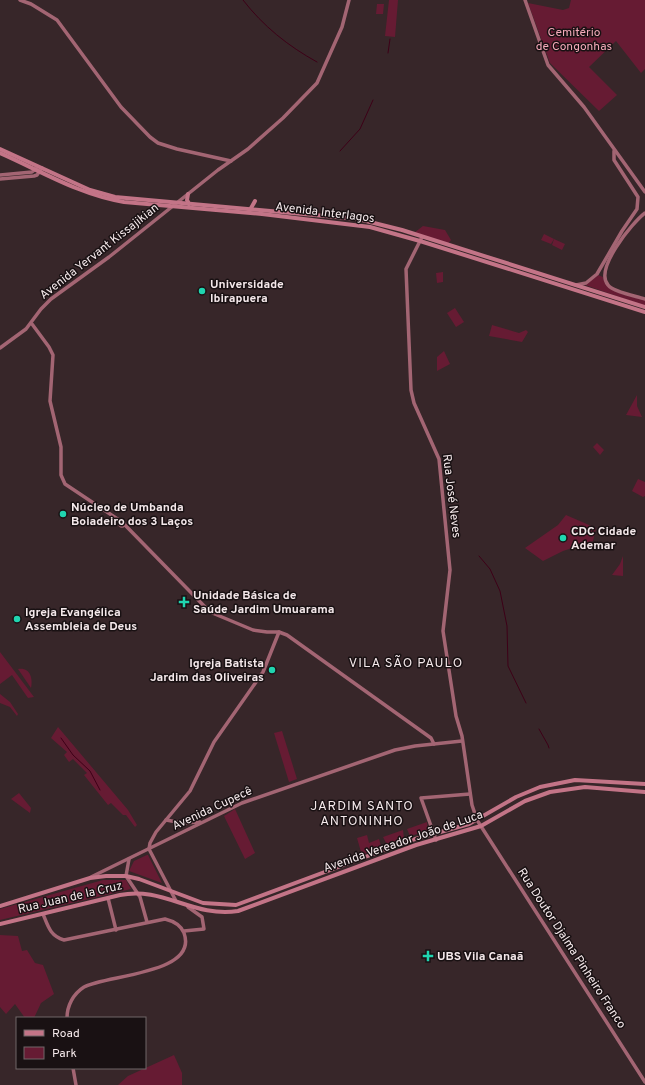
<svg xmlns="http://www.w3.org/2000/svg" width="645" height="1085" viewBox="0 0 645 1085" font-family="Overpass,sans-serif">
  <style>
    .green { fill: #661b33 }
    .lines { fill: none; stroke-linecap: round; stroke-linejoin: round }
    .stream { stroke: #3d0017; stroke-width: 1 }
    .secondary { stroke: #a36573; stroke-width: 3.5 }
    .primary { stroke: #c37487; stroke-width: 4 }
    .poi-dot { fill: #20d5b0; stroke: #191113; stroke-width: 1.5 }
    .labels { text-anchor: middle; stroke-width: 3; stroke-linejoin: round; paint-order: stroke }
    .park-label { font-size: 12px; fill: #f4a9b9; stroke: #191113 }
    .street-label { font-size: 12px; fill: #f5e9eb; stroke: #191113 }
    .poi-label { font-size: 12px; font-weight: bold; fill: #f5e9eb; stroke: #191113; text-anchor: start }
    .neighbourhood-label { font-size: 13px; letter-spacing: 1px; fill: #f5e9eb; stroke: #191113 }
  </style>
  <rect width="100%" height="100%" fill="#372629"/>
  <g class="green">
    <path d="M389,0H398L395,37L385,36Z"/>
    <path d="M571,0H645V69L641,73L616,41L589,67L617,95L599,111L550,63L528,3L563,10L569,8Z"/>
    <path d="M377,4H384L383,14H376Z"/>
    <path d="M423,226L445,230L451,240L448,244L414,233Z"/>
    <path d="M544,234L554,239L551,244L541,240Z"/>
    <path d="M554,239L565,244L562,250L552,245Z"/>
    <path d="M443,272V282L437,283L436,273Z"/>
    <path d="M598,275L603,277C605,293 631,296 645,300V306L585,285Z"/>
    <path d="M455,308L464,322L456,327L447,313Z"/>
    <path d="M492,325L519,333L526,330L528,332L522,342L489,336Z"/>
    <path d="M444,351L450,364L437,371V357Z"/>
    <path d="M637,395V406L642,417L626,415Z"/>
    <path d="M597,443L604,450L600,455L593,447Z"/>
    <path d="M638,479L645,482V496L643,497L632,491Z"/>
    <path d="M566,515L596,528L593,541L563,551L543,561L525,548L558,525Z"/>
    <path d="M623,556V576L612,575L620,564Z"/>
    <path d="M0,652L34,697L28,698L12,675L0,684Z"/>
    <path d="M18,669C30,667 33,678 31,688Z"/>
    <path d="M0,694L10,702L18,714L17,716L10,707L0,703Z"/>
    <path d="M58,727L128,810L137,825L135,827L126,815H123L111,803L108,805L84,775L87,773L73,759L69,762L64,755L67,752L51,738Z"/>
    <path d="M282,731L297,779L289,782L274,733Z"/>
    <path d="M19,793L31,808L30,813L11,799Z"/>
    <path d="M235,809L255,853L245,859L224,816Z"/>
    <path d="M427,822L428,831L410,836L407,829Z"/>
    <path d="M403,830L404,839L387,845L383,837Z"/>
    <path d="M367,835L369,843L379,839L381,846L379,849L364,854L361,852L357,838Z"/>
    <path d="M147,855H148L162,883L129,871L134,861Z"/>
    <path d="M103,880H126L131,889L0,920V909Z"/>
    <path d="M0,935L18,936L22,951L27,950L35,963L43,965L54,994L41,1003L34,1018H25L15,1004L6,1014L0,1007Z"/>
    <path d="M174,1055L182,1073V1085H118L128,1076Z"/>
  </g>
  <g class="lines">
    <g class="stream">
      <path d="M243,0C263,26 288,46 317,62"/>
      <path d="M388,53L390,39"/>
      <path d="M340,151L360,129L373,100"/>
      <path d="M479,556L490,569L500,591L507,626L508,666L526,703"/>
      <path d="M539,729L548,745L549,748"/>
      <path d="M61,738L73,755L90,771L100,790"/>
    </g>
    <g class="secondary">
      <path d="M20,0L31,4L57,20L121,107L150,137L158,143L177,149L231,161"/>
      <path d="M525,0L548,65L584,107L645,192"/>
      <path d="M0,175L32,172L37,168"/>
      <path d="M0,179L34,176L37,175L42,168"/>
      <path d="M645,213C632,223 594,269 608,285C613,292 636,296 645,299"/>
      <path d="M422,237L406,269L411,390L414,403L439,459L450,570L443,631L456,716L462,736L472,805L477,820L645,1082"/>
      <path d="M576,285L586,283L597,274L622,231L637,209L638,197L614,160V151"/>
      <path d="M32,324L49,347L53,355L50,401L61,447V475L65,484L122,522"/>
      <path d="M0,348L26,329L41,309L51,299L109,257L218,170L248,149L283,118L317,83L342,27L349,0"/>
      <circle cx="122" cy="524" r="2"/>
      <path d="M124,524L210,612L253,630L267,632H279L287,635L431,738L434,744"/>
      <path d="M166,820L183,823L200,822"/>
      <path d="M436,840L421,798L470,794"/>
      <path d="M149,849L150,843L156,832L190,791L214,742L263,672L279,632"/>
      <path d="M149,849L176,901"/>
      <path d="M129,859L126,876L140,897L147,922"/>
      <path d="M91,877L242,803L395,750L415,746L462,741"/>
      <path d="M108,898L116,930"/>
      <path d="M43,914C48,926 50,936 64,940L165,919C173,921 181,925 184,933C199,974 106,975 84,987C73,994 67,1006 67,1018"/>
      <path d="M184,931L204,929L202,917L188,907"/>
      <path d="M73,1068L76,1085"/>
    </g>
    <g class="primary">
      <path d="M0,149L90,190L115,197L358,219L402,230L645,307"/>
      <path d="M0,153C41,171 80,195 124,202L262,214L370,227L420,241L645,312"/>
      <path d="M188,194L187,200L189,204"/>
      <path d="M250,210L255,201"/>
      <path d="M0,906L90,878L106,876H126L139,879L203,903L236,905L408,841L469,824L516,797L540,787L575,780L645,784"/>
      <path d="M0,924L120,895C163,886 193,918 238,911L416,845L481,826L525,801L550,792L585,787L645,792"/>
    </g>
  </g>
  <g class="poi-dot">
    <circle cx="202" cy="291" r="4"/>
    <circle cx="63" cy="514" r="4"/>
    <circle cx="563" cy="538" r="4"/>
    <path d="M182 596h4v4h4v4h-4v4h-4v-4h-4v-4h4z"/>
    <circle cx="17" cy="619" r="4"/>
    <circle cx="272" cy="670" r="4"/>
    <path d="M426 950h4v4h4v4h-4v4h-4v-4h-4v-4h4z"/>
  </g>
  <g class="labels">
    <g class="park-label">
      <text x="574" y="36">Cemitério<tspan x="574" dy="14">de Congonhas</tspan></text>
    </g>
    <g class="street-label">
      <text transform="translate(325 212) rotate(7)" y="4">Avenida Interlagos</text>
      <text transform="translate(99 251) rotate(-38)" y="4">Avenida Yervant Kissajikian</text>
      <text transform="translate(452 496) rotate(83)" y="4">Rua José Neves</text>
      <text transform="translate(212 808) rotate(-25)" y="4">Avenida Cupecê</text>
      <text transform="translate(403 841) rotate(-19)" y="4">Avenida Vereador João de Luca</text>
      <text transform="translate(70 897) rotate(-13)" y="4">Rua Juan de la Cruz</text>
      <text transform="translate(572 948) rotate(57)" y="4">Rua Doutor Djalma Pinheiro Franco</text>
    </g>
    <g class="poi-label">
      <text x="210" y="288">Universidade<tspan x="210" dy="14">Ibirapuera</tspan></text>
      <text x="71" y="511">Núcleo de Umbanda<tspan x="71" dy="14">Boiadeiro dos 3 Laços</tspan></text>
      <text x="571" y="535">CDC Cidade<tspan x="571" dy="14">Ademar</tspan></text>
      <text x="193" y="599">Unidade Básica de<tspan x="193" dy="14">Saúde Jardim Umuarama</tspan></text>
      <text x="25" y="616">Igreja Evangélica<tspan x="25" dy="14">Assembleia de Deus</tspan></text>
      <text x="264" y="667" text-anchor="end">Igreja Batista<tspan x="264" dy="14">Jardim das Oliveiras</tspan></text>
      <text x="437" y="960">UBS Vila Canaã</text>
    </g>
    <g class="neighbourhood-label">
      <text x="406" y="667">VILA SÃO PAULO</text>
      <text x="362" y="810">JARDIM SANTO<tspan x="362" dy="15">ANTONINHO</tspan></text>
    </g>
  </g>
  <rect x="16" y="1017" width="130" height="52" fill="#191113" stroke="#716769"/>
  <rect x="24" y="1030" width="20" height="6" fill="#c37487" stroke="#716769"/>
  <text x="52" y="1037" font-size="12" fill="#f5e9eb">Road</text>
  <rect x="24" y="1047" width="20" height="12" fill="#661b33" stroke="#716769"/>
  <text x="52" y="1057" font-size="12" fill="#f5e9eb">Park</text>
</svg>
